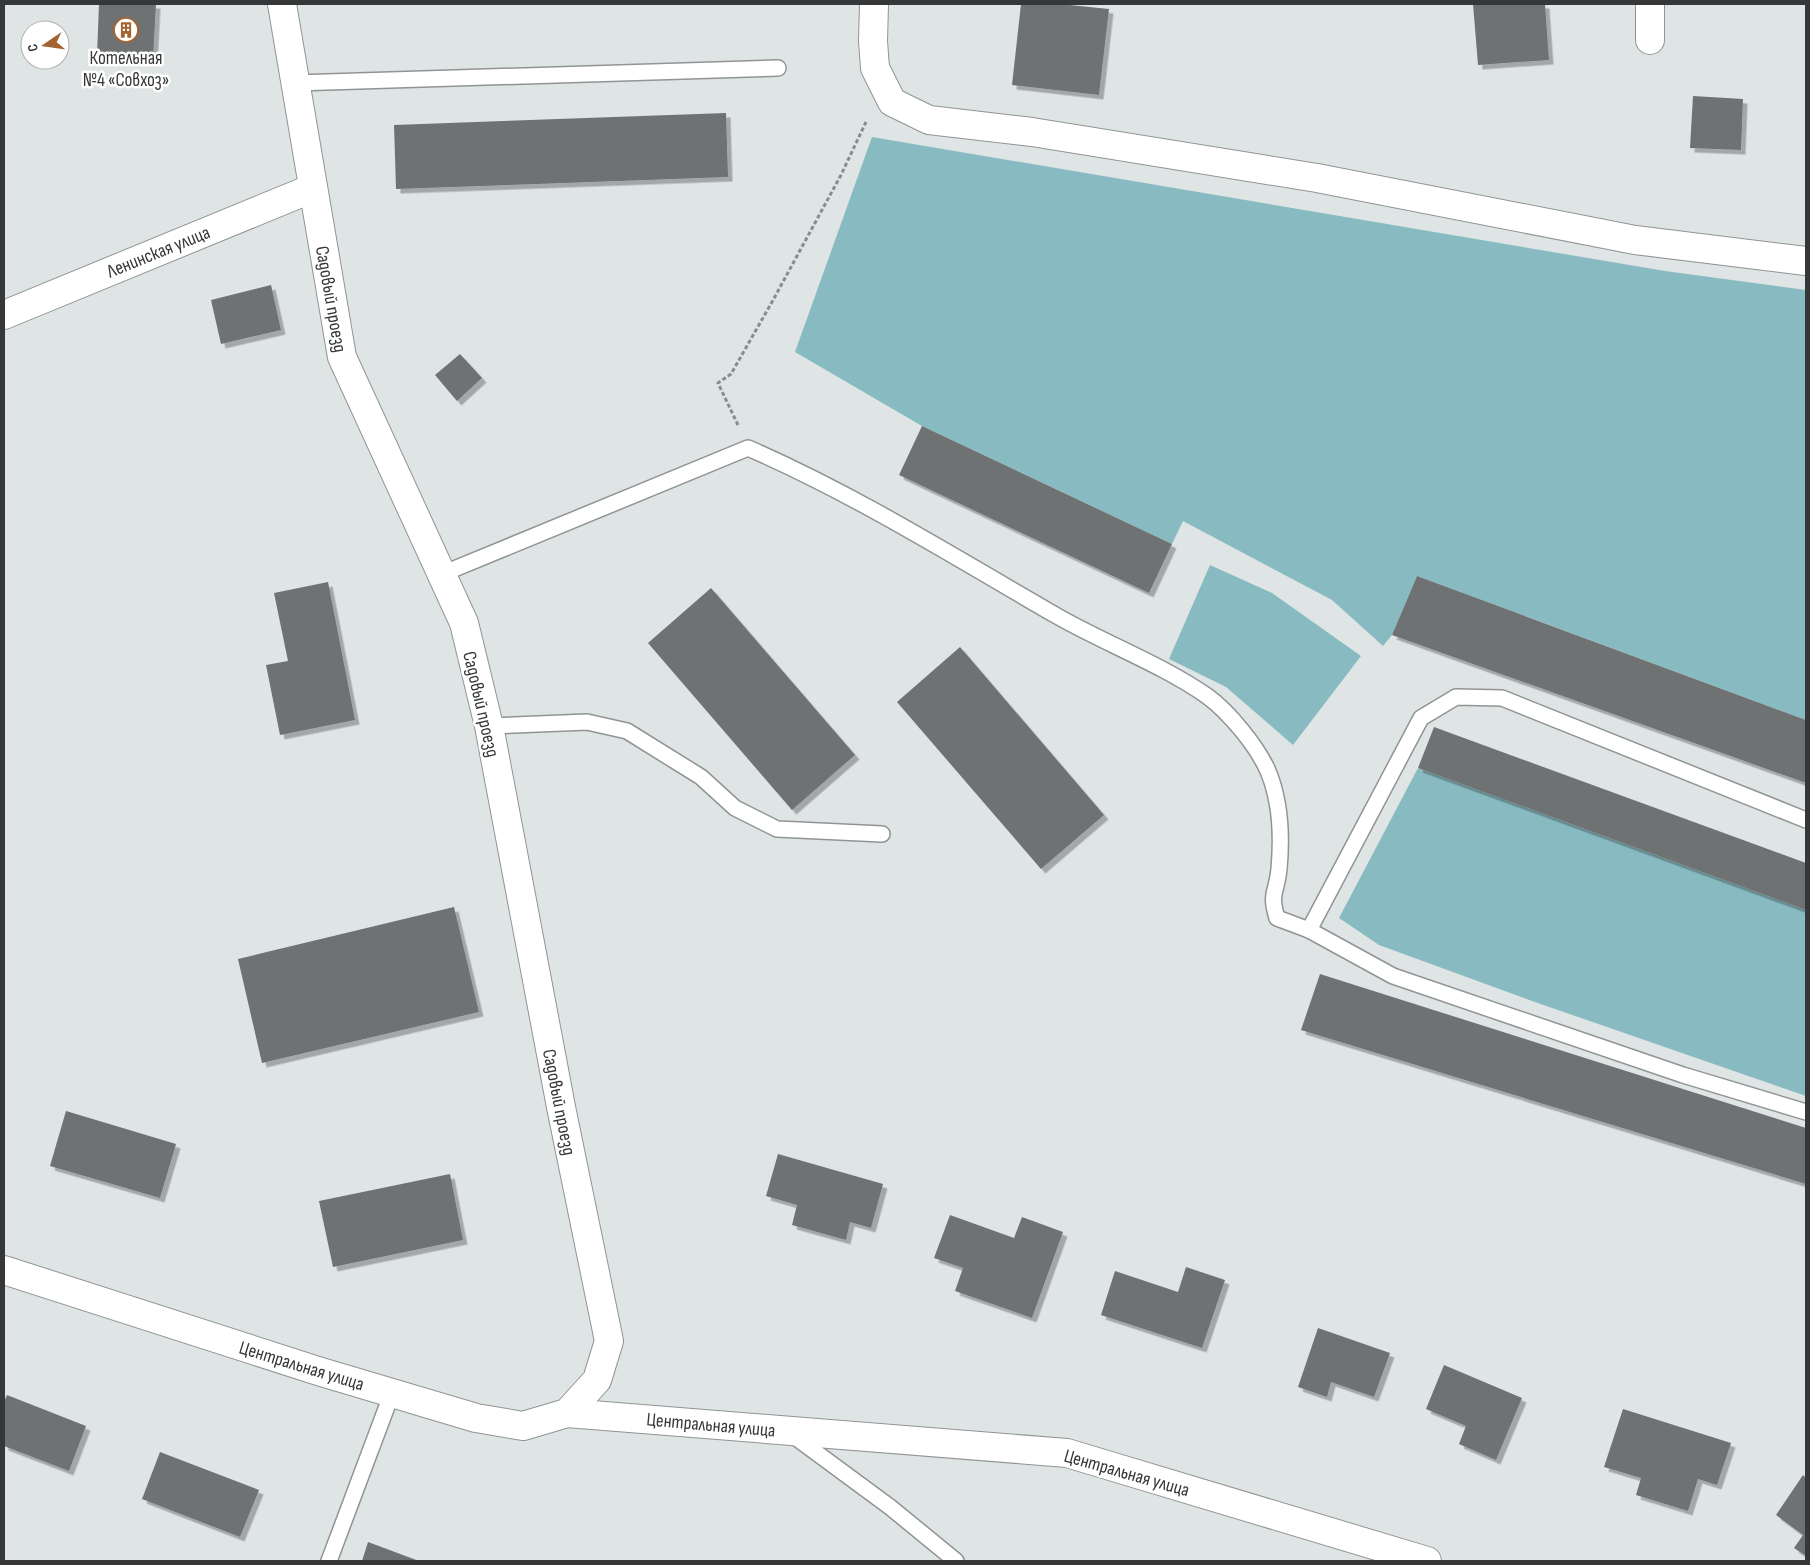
<svg xmlns="http://www.w3.org/2000/svg" width="1810" height="1565" viewBox="0 0 1810 1565" font-family="'Sofia Sans Condensed',sans-serif">
  <style>
    .green { fill: #88bbc1 }
    .building { fill: #6e7272; filter: url(#shadow) }
    .lines { fill: none; stroke-linecap: round; stroke-linejoin: round }
    .lane-casing { stroke: #909495; stroke-width: 18 }
    .street-casing { stroke: #909495; stroke-width: 30 }
    .secondary-casing { stroke: #909495; stroke-width: 30 }
    .path { stroke: #898c8d; stroke-width: 3; stroke-dasharray: 4 2.5; stroke-linecap: butt }
    .lane { stroke: #fff; stroke-width: 15 }
    .street { stroke: #fff; stroke-width: 28 }
    .secondary { stroke: #fff; stroke-width: 28 }
    .labels { text-anchor: middle; stroke-width: 5; stroke-linejoin: round; paint-order: stroke }
    .poi-label { font-size: 19px; fill: #363738; stroke: #fff }
    .street-label { font-size: 19px; fill: #363738; stroke: #fff }
  </style>
  <defs>
    <filter id="shadow"><feDropShadow dx="4.5" dy="4.5" stdDeviation="0" flood-color="#0004"/></filter>
  </defs>
  <rect width="100%" height="100%" fill="#dfe4e4"/>
  <g class="green">
    <path d="M872,137L1665,271L1806,290V720L1417,576L1392,635L1383,646L1332,600L1183,521L1172,544L922,426L795,352Z"/>
    <path d="M1210,565L1272,593L1361,656L1293,745L1226,687L1169,659Z"/>
    <path d="M1418,768L1806,910V1096L1532,1001L1379,945L1339,918Z"/>
  </g>
  <g class="building">
    <path d="M99,4H156L153,59L97,55Z"/>
    <path d="M1021,4H1060L1109,9L1099,95L1012,85Z"/>
    <path d="M1473,4H1545L1549,60L1478,65Z"/>
    <path d="M1693,96L1743,99L1741,150L1690,148Z"/>
    <path d="M726,113L728,177L396,189L394,125Z"/>
    <path d="M271,285L281,330L221,344L211,300Z"/>
    <path d="M460,354L482,378L457,401L435,375Z"/>
    <path d="M922,426L1172,544L1149,593L899,475Z"/>
    <path d="M1417,576L1806,720V783L1392,635Z"/>
    <path d="M328,582L355,720L280,735L266,665L288,661L274,593Z"/>
    <path d="M711,588L855,755L792,810L648,643Z"/>
    <path d="M960,647L1104,815L1041,869L897,702Z"/>
    <path d="M1434,727L1806,863V910L1418,768Z"/>
    <path d="M454,907L479,1012L262,1063L238,959Z"/>
    <path d="M1320,974L1806,1128V1184L1301,1030Z"/>
    <path d="M66,1111L176,1144L160,1198L50,1166Z"/>
    <path d="M778,1154L883,1184L871,1228L850,1222L846,1240L792,1225L797,1205L766,1196Z"/>
    <path d="M450,1174L463,1240L333,1267L319,1201Z"/>
    <path d="M950,1215L1014,1238L1022,1217L1063,1232L1032,1318L955,1291L963,1268L934,1258Z"/>
    <path d="M1186,1267L1225,1280L1202,1348L1101,1315L1115,1271L1178,1292Z"/>
    <path d="M1318,1328L1390,1353L1374,1397L1331,1382L1327,1397L1298,1387Z"/>
    <path d="M1444,1365L1522,1398L1496,1460L1459,1444L1466,1426L1426,1409Z"/>
    <path d="M7,1395L86,1426L69,1471L4,1446V1402Z"/>
    <path d="M1623,1409L1731,1443L1717,1485L1698,1479L1688,1511L1636,1495L1641,1478L1604,1467Z"/>
    <path d="M160,1452L259,1490L240,1537L142,1499Z"/>
    <path d="M1803,1475L1806,1478V1556L1794,1548L1803,1535L1776,1515Z"/>
    <path d="M368,1542L419,1561H362Z"/>
  </g>
  <g class="lines">
    <defs>
      <g id="lane">
        <path d="M295,83L778,68"/>
        <path d="M442,574L748,448C856,495 956,558 1057,616C1106,644 1161,664 1207,696C1229,712 1257,746 1268,771C1281,802 1282,836 1279,869C1277,893 1269,892 1277,918L1309,930L1393,976L1683,1075L1806,1112"/>
        <path d="M489,726L587,722L627,731L701,777L735,808L777,829L882,834"/>
        <path d="M1309,930L1421,718L1456,697L1502,698L1806,820"/>
        <path d="M791,1434L890,1507L956,1561"/>
        <path d="M329,1561L392,1393"/>
      </g>
      <g id="street">
        <path d="M874,4L873,41L875,68L892,102L929,120L1032,132L1317,178L1635,240L1806,261"/>
        <path d="M1650,40V4"/>
        <path d="M4,315L313,188"/>
        <path d="M567,1413L1067,1453L1427,1561"/>
      </g>
      <path id="secondary" d="M4,1270L318,1371L476,1418L523,1426L567,1413L597,1380L609,1341L561,1107L489,726L464,623L342,357L282,4"/>
    </defs>
    <use href="#lane" class="lane-casing"/>
    <use href="#street" class="street-casing"/>
    <use href="#secondary" class="secondary-casing"/>
    <path class="path" d="M738,425L718,383L731,374L772,302L841,175L866,122"/>
    <use href="#lane" class="lane"/>
    <use href="#street" class="street"/>
    <use href="#secondary" class="secondary"/>
  </g>
  <defs>
    <symbol id="building-ring" viewBox="-11 -11 22 22"><circle r="9.5" fill="#fff" stroke="#a56330" stroke-width="1.5"/><path d="M-4-6H4V6H1V3H-1V6H-4ZM-2.5-4.3h1.7v1.8h-1.7ZM.8-4.3h1.7v1.8H.8ZM-2.5-1h1.7V.8h-1.7ZM.8-1h1.7V.8H.8Z" fill="#a56330"/></symbol>
  </defs>
  <g fill-rule="evenodd">
    <use href="#building-ring" x="112" y="16" width="28" height="28"/>
  </g>
  <g class="labels">
    <g class="poi-label">
      <text x="126" y="64">Котельная<tspan x="126" dy="22">№4 «Совхоз»</tspan></text>
    </g>
    <g class="street-label">
      <text transform="translate(158 251) rotate(-22)" y="7">Ленинская улица</text>
      <text transform="translate(332 299) rotate(80)" y="7">Садовый проезд</text>
      <text transform="translate(482 704) rotate(77)" y="7">Садовый проезд</text>
      <text transform="translate(560 1102) rotate(79)" y="7">Садовый проезд</text>
      <text transform="translate(302 1365) rotate(17)" y="7">Центральная улица</text>
      <text transform="translate(711 1424) rotate(5)" y="7">Центральная улица</text>
      <text transform="translate(1127 1472) rotate(16)" y="7">Центральная улица</text>
    </g>
  </g>
  <rect width="1810" height="1565" fill="none" stroke="#363738" stroke-width="10"/>
  <g transform="translate(45 45) rotate(257)"><circle r="24" fill="#ffffff" stroke="#afafaf"/>
  <path d="M0-4L9 19L0 12L-9 19Z" fill="#a56330"/>
  <text y="-8" font-size="14" font-weight="bold" text-anchor="middle" fill="#363738">С</text>
  </g>
</svg>
